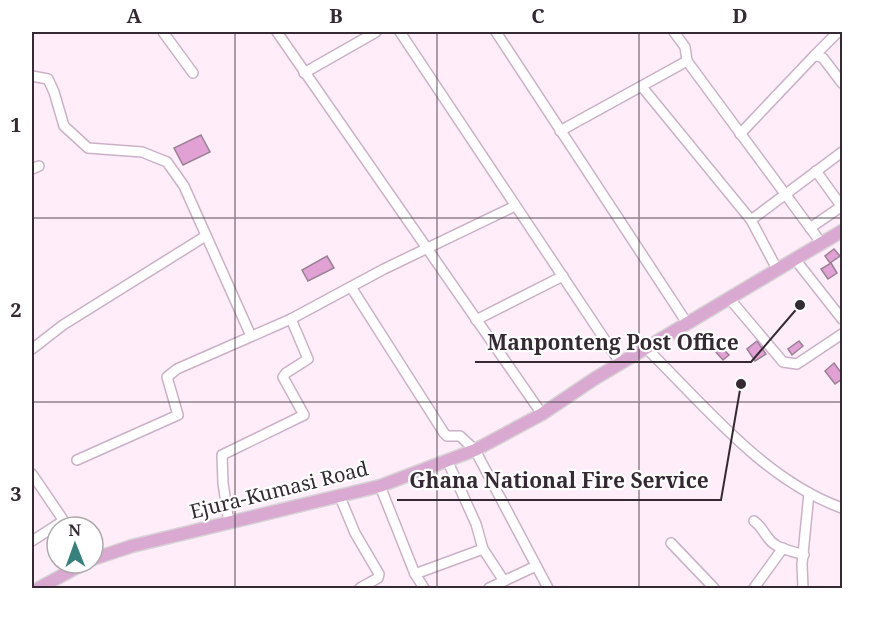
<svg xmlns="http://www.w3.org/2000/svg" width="874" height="620" viewBox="0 0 874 620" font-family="'Noto Serif',serif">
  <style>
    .building { fill: #e1a1d4; stroke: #9a8194; stroke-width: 1.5 }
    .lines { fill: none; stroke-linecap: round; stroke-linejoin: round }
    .minor-casing { stroke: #ccb1c6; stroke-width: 12 }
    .major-casing { stroke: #d7d4d6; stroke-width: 15 }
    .minor { stroke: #fff; stroke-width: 9 }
    .major { stroke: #daa9d1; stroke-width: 12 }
    .grid { fill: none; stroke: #352a33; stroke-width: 1.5; stroke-opacity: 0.55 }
    .labels { text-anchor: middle; stroke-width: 4.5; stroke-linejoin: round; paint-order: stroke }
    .street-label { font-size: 20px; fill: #352a33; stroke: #fff }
    .leader { fill: none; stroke: #352a33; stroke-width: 2 }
    .callout-dot { fill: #352a33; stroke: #fff; stroke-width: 2 }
    .callout-label { font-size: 21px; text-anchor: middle; font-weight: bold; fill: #352a33; stroke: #fff; stroke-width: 4.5; stroke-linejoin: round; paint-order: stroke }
    .neatline { fill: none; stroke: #352a33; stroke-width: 2 }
    .grid-label { font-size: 20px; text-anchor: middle; font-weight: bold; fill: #352a33 }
  </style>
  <rect width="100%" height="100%" fill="#ffedfa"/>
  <g class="building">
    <path d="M201,135L210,152L183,165L174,148Z"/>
    <path d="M834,249L840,256L830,263L825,256Z"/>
    <path d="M327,256L334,268L308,281L302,270Z"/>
    <path d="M831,263L837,273L828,279L821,269Z"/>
    <path d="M757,341L766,354L755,361L747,349Z"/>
    <path d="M799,341L803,346L792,355L788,349Z"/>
    <path d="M719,345L729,355L723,360L714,350Z"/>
    <path d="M834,363L842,374V379L835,384L825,371Z"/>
  </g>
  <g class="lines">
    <defs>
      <g id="minor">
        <path d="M163,32L193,73"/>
        <path d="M277,32L542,414"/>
        <path d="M400,32L621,364"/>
        <path d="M496,32L687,323"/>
        <path d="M674,32L685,47L687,61L822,244"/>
        <path d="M815,55L838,32"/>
        <path d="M304,73L376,32"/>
        <path d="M32,76L48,79L54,92L64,126L88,148L142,152L167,162L184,186L251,336"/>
        <path d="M643,88L751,220L777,269"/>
        <path d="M560,131L687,61"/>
        <path d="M740,134L815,55L823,58L842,83"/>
        <path d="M32,169L39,166"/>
        <path d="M816,171L842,207"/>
        <path d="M751,220L842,152"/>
        <path d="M810,228L842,206"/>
        <path d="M794,258L842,319"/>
        <path d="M351,287L444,433L447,436H460L475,450L548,588"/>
        <path d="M729,298L783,362L797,364L842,334"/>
        <path d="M476,320L563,276"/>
        <path d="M32,349L63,325L204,237"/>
        <path d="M647,349C706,407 764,480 842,508"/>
        <path d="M77,460L178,415L167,377L177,369L291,319L384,269L515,206"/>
        <path d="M448,462L476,524L483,549L504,581"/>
        <path d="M32,474L68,527"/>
        <path d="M380,486L415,574L424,588"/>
        <path d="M340,497L355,533L379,574L378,578L360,588"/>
        <path d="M754,521C762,527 763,532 769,539C776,549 793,551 804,555"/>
        <path d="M229,523L223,483L222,455L304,415L283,377L286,373L308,359L291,319"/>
        <path d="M32,541L63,521"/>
        <path d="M671,543L714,588"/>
        <path d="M415,574L483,549"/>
        <path d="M489,588L536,566"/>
        <path d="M754,588L783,548"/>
        <path d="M803,588L802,564L809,493"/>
      </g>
      <g id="major">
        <path d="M93,559L132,546L380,486L475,450L542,414L594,379L842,231"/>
        <path d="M39,588L85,563"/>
      </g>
    </defs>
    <use href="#minor" class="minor-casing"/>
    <use href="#major" class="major-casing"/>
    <use href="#minor" class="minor"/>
    <use href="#major" class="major"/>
  </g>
  <path class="grid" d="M235,32V588M437,32V588M639,32V588M32,218H842M32,402H842"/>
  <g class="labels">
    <g class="street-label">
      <text transform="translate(279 490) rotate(-14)" y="7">Ejura-Kumasi Road</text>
    </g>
  </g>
  <path class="leader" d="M800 305L751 362H475M741 384L721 500H397"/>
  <g class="callout-dot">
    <circle cx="800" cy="305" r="6"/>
    <circle cx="741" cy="384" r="6"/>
  </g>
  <g class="callout-label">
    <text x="613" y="350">Manponteng Post Office</text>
    <text x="559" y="488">Ghana National Fire Service</text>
  </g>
  <rect width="874" height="620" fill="none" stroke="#ffffff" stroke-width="66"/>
  <g transform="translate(75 545) rotate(359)"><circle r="28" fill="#ffffff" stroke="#aeaaad" stroke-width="1.5"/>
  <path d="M0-4.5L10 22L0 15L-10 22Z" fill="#38807d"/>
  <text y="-9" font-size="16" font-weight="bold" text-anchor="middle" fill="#352a33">N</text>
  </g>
  <rect x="33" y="33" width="808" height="554" class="neatline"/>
  <g class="grid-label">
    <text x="134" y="23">A</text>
    <text x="336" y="23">B</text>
    <text x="538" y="23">C</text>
    <text x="740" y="23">D</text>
    <text x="16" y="132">1</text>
    <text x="16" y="317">2</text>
    <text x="16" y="501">3</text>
  </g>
</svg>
